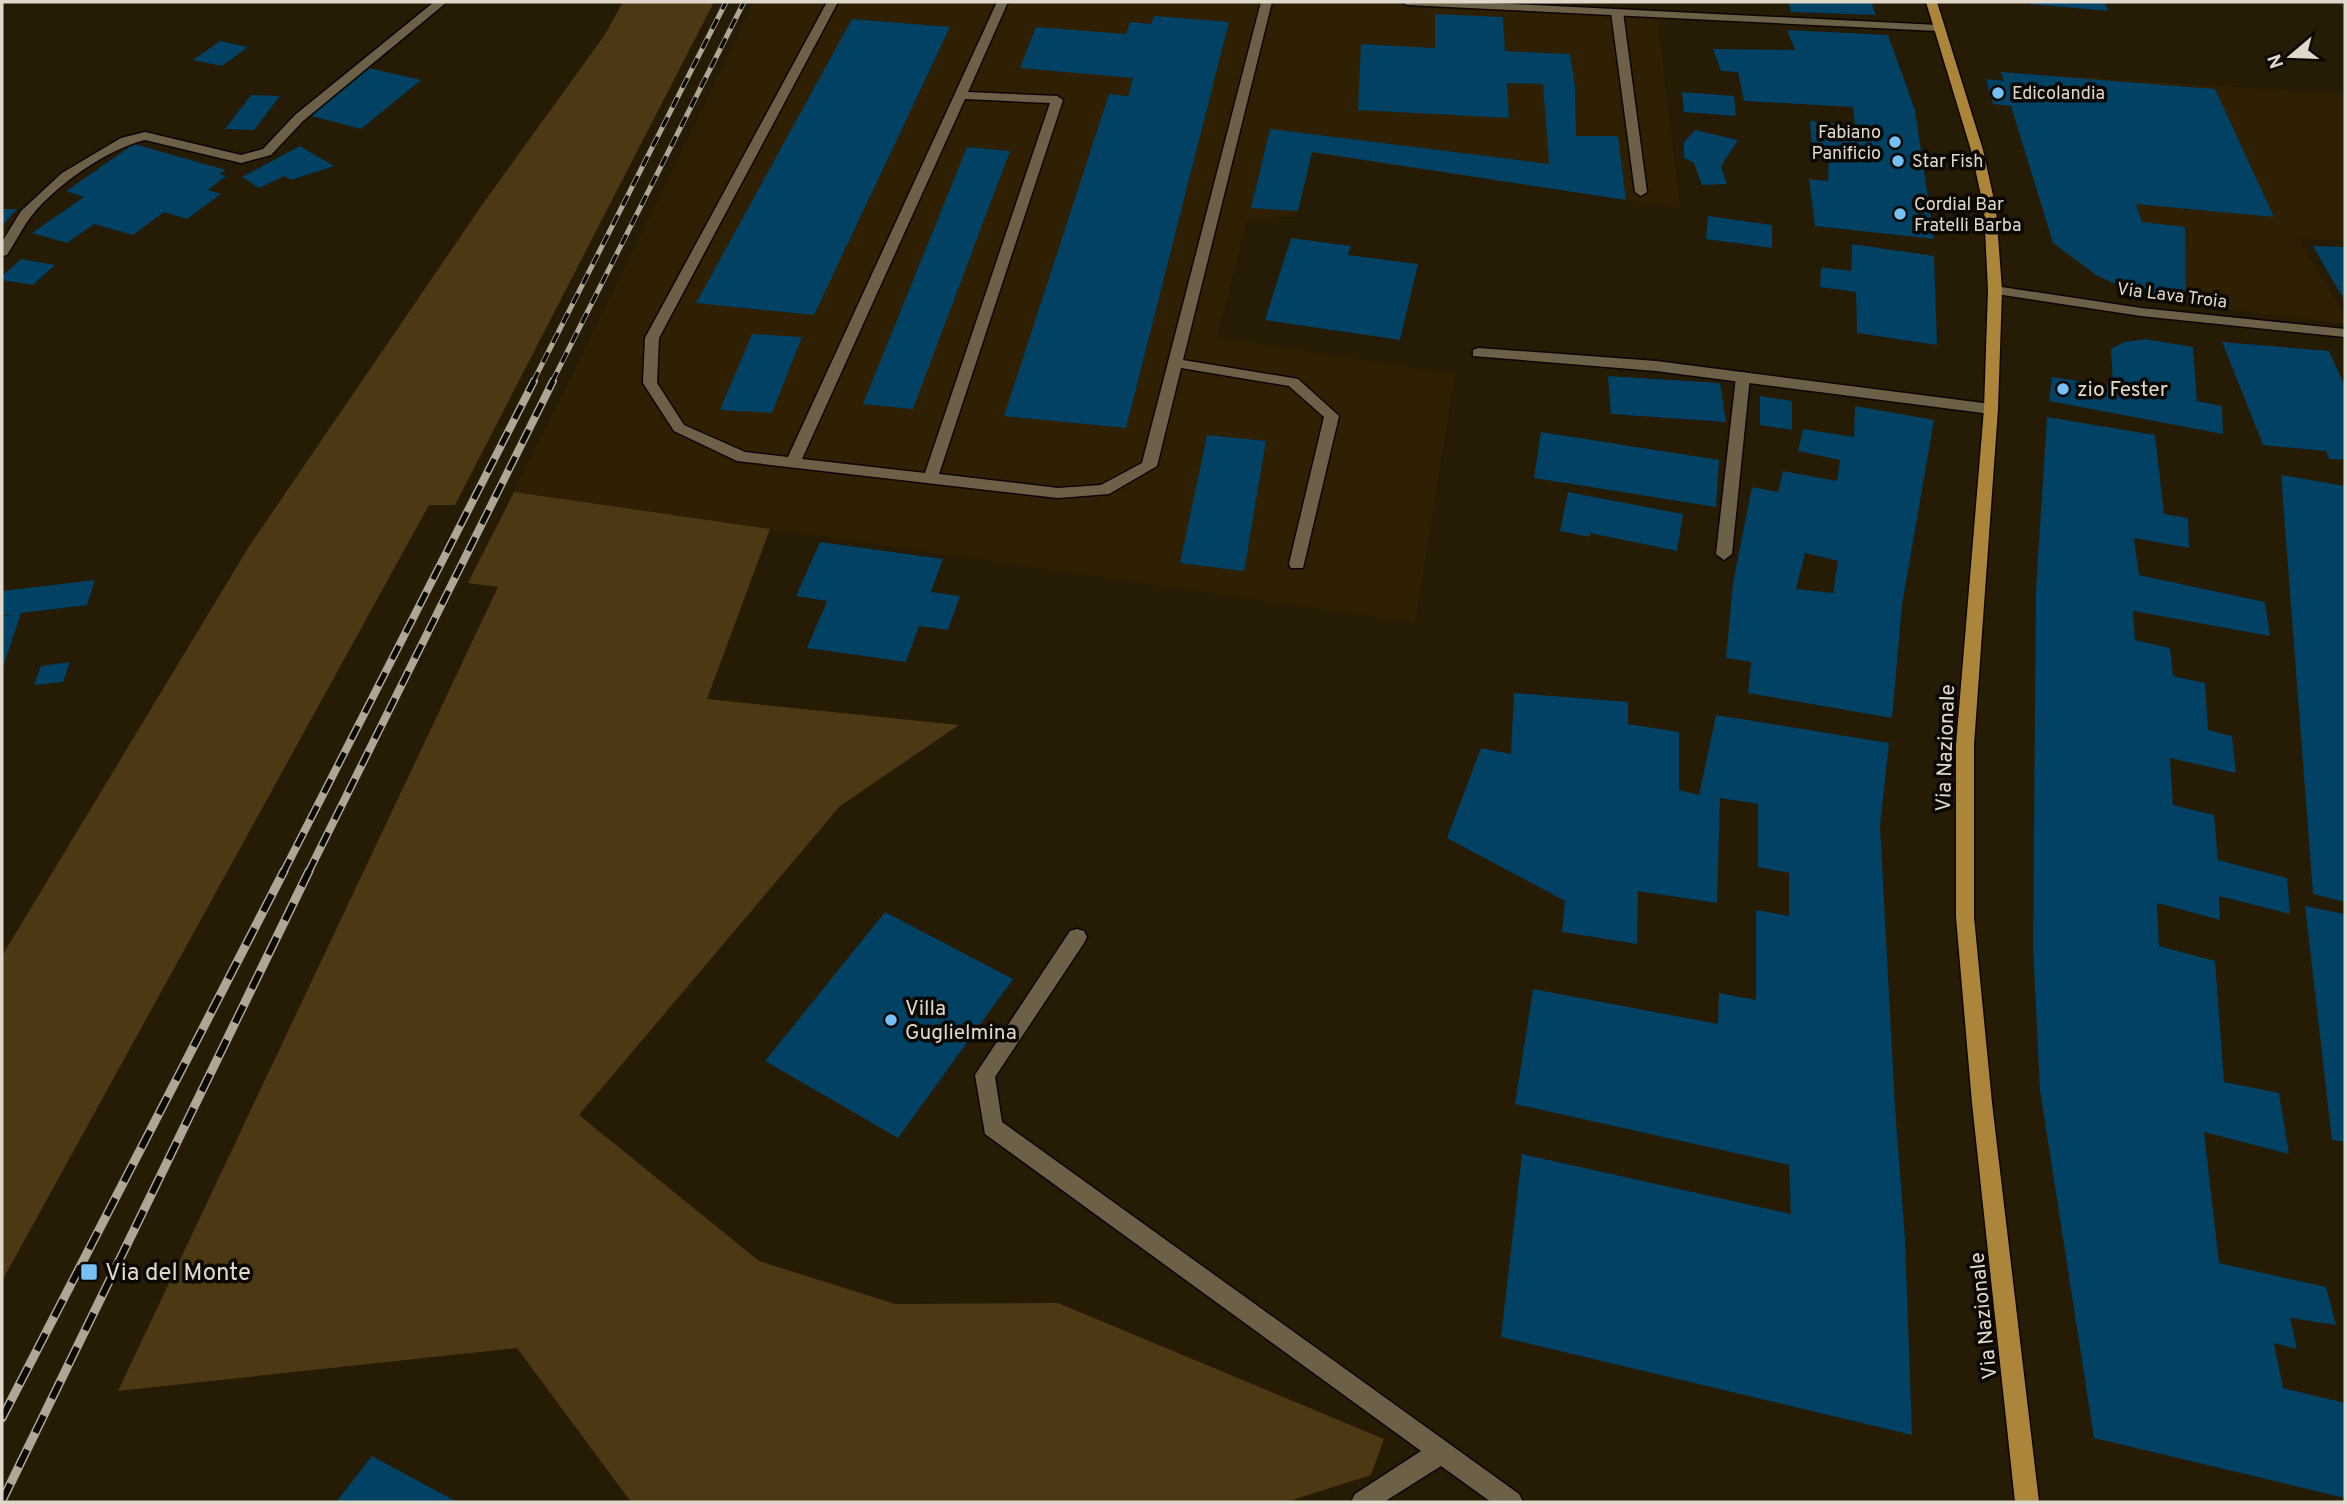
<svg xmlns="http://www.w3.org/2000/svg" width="2347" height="1504" viewBox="0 0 2347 1504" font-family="Overpass,sans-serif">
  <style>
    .built { fill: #2f2003 }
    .green { fill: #4c3914 }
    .building { fill: #004164; fill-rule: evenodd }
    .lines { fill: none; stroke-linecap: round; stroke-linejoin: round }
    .service-casing { stroke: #0f0500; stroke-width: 3 }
    .minor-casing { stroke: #0f0500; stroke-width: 3 }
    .primary-casing { stroke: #0f0500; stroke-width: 3 }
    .service { fill: #6d6048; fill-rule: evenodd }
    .minor { fill: #6d6048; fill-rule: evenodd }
    .primary { fill: #ab863a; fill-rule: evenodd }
    .rail-far2-casing { stroke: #afa697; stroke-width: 5 }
    .rail-far1-casing { stroke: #afa697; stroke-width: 8 }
    .rail-casing { stroke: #afa697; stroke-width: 9 }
    .rail-far2 { stroke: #0b0702; stroke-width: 3.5; stroke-dasharray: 11; stroke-linecap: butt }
    .rail-far1 { stroke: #0b0702; stroke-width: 5; stroke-dasharray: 15; stroke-linecap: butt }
    .rail { stroke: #0b0702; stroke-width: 6; stroke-dasharray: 19; stroke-linecap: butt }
    .poi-dot { fill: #75c0f6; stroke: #0b0702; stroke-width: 2.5 }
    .labels { text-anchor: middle; stroke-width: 7; stroke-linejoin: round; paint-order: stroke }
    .far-poi-label { font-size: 18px; fill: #e0d8cb; stroke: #0b0702; text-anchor: start }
    .far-street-label { font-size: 18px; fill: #e0d8cb; stroke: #0b0702 }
    .poi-label { font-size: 21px; fill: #e0d8cb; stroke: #0b0702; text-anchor: start }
    .street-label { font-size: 21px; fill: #e0d8cb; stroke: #0b0702 }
    .near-poi-label { font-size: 24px; fill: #e0d8cb; stroke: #0b0702; text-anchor: start }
  </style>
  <rect width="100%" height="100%" fill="#261b05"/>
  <g class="built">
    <path d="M755,2H1501L1657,14L1680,208L1312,153L1296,217L1248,218L1217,337L1455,374L1415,623L514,492Z"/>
    <path d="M2001,72L2345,94V241L2298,239L2345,315V324L2164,302L2130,291L2096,275L2072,258L2053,243Z"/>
  </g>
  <g class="green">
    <path d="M623,2H714L455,505H429L2,1281V956L248,548L482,205L604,36Z"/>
    <path d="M514,492L770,529L707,699L959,725L840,806L579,1115L759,1261L895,1304L1058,1303L1384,1439L1371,1475L1286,1502H631L517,1348L118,1391L498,587L468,583Z"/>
  </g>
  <g class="building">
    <path d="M1788,2H1871L1876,15L1791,12Z"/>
    <path d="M2029,2H2105L2108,11L2029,4Z"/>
    <path d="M1435,14L1503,17L1505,51L1570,54L1575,86L1576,136H1618L1626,200L1312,152L1298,211L1251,208L1270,129L1549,164L1543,84L1507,83L1509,118L1358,110L1361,44L1435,48Z"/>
    <path d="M1154,16L1229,22L1126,428L1004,416L1109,94L1128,96L1133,78L1020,68L1036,27L1126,34L1130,22L1151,24Z"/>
    <path d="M852,19L950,27L814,315L696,303Z"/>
    <path d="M1787,30L1888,35L1915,110L1934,239L1815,226L1809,179L1828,181L1829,151L1812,150L1810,121L1855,125L1853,107L1744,101L1738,72L1721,71L1713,49L1795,50Z"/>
    <path d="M220,41L248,47L222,66L193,60Z"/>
    <path d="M369,68L421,80L361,129L308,115Z"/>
    <path d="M2001,72L2215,89L2274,217L2136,204L2142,222L2185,227L2186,304L2164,302L2130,291L2096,275L2053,243L2011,106L1993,104L1986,79L2004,81Z"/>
    <path d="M1682,92L1734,96L1736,116L1684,112Z"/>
    <path d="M251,95L280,96L254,130L225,129Z"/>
    <path d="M1695,130L1738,140L1721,166L1727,184L1702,185L1694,163L1684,158V142Z"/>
    <path d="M134,144L226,170L219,174L226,176L208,190L221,194L187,219L164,212L133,235L94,224L67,243L32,233L84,197L66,191Z"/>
    <path d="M300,146L334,166L291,180L285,176L259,188L242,177Z"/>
    <path d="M967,147L1010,151L913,409L863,404Z"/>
    <path d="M2,209H17L2,226Z"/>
    <path d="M1708,216L1772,225V248L1706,239Z"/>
    <path d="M1291,238L1351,246L1348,255L1418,264L1400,340L1265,320Z"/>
    <path d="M1852,244L1934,256L1937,345L1857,333L1856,292L1820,287L1821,267L1851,271Z"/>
    <path d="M2313,246L2345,247V301L2330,276Z"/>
    <path d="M21,259L55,265L33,285L2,280V276Z"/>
    <path d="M752,334L802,337L772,413L720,410Z"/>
    <path d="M2145,339L2193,347L2197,401L2222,406L2223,434L2049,401L2052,377L2113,386L2111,349L2124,342Z"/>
    <path d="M2222,342L2329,351L2345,386V460L2329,459L2326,451L2263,445Z"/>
    <path d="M1608,376L1720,383L1726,422L1611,414Z"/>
    <path d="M1760,396L1792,401V430L1760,425Z"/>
    <path d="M1855,406L1934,420L1902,605L1892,718L1748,693L1751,662L1726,658L1733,583L1752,487L1778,492L1783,471L1837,481L1840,460L1798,451L1803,429L1854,437ZM1805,553L1838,561L1833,593L1796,589Z"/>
    <path d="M2047,417L2155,435L2164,514L2188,518L2189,548L2134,538L2139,575L2265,602L2270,636L2133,611L2135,640L2170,648L2173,676L2205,683L2208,730L2232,736L2236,773L2170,758L2173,805L2214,815L2218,860L2287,878L2290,914L2219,896L2220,920L2157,903L2159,946L2215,961L2224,1082L2279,1093L2289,1154L2204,1132L2219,1263L2326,1287L2336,1325L2290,1318L2297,1349L2274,1343L2283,1388L2345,1403V1498L2094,1438L2040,1090L2033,948L2036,589Z"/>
    <path d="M1541,432L1719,460L1716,507L1534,478Z"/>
    <path d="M1207,435L1266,441L1244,571L1180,563Z"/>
    <path d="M2281,475L2345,486V902L2313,894Z"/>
    <path d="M1568,492L1683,514L1677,551L1590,533V537L1560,531Z"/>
    <path d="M820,542L943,559L931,592L960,596L948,630L919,626L906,662L807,648L827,601L796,596Z"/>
    <path d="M95,580L87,605L21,613L2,670V616L13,615H2V591Z"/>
    <path d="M70,662L63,682L34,685L41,666Z"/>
    <path d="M1514,693L1628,702V724L1679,732V790L1699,795L1716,715L1889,743L1880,826L1895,1107L1905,1239L1912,1435L1501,1337L1522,1154L1791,1214L1789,1165L1515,1104L1533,989L1718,1024L1719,993L1756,1000V910L1789,916V873L1758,867V804L1720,798L1717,903L1638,891L1637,944L1562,932L1565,901L1447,838L1481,748L1511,754Z"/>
    <path d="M2305,906L2345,914V1142L2332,1140Z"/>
    <path d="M885,912L1013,979L898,1138L765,1061Z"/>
    <path d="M372,1456L457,1502H336Z"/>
  </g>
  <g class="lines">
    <defs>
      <g id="service">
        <path d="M434,2H447L303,121L271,155L241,163L145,140C107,149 53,187 30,218C21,230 15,243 7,255L2,256V242L21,211L62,173L121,138L145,132L241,155L263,149L295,115Z"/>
        <path d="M827,2H838L659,338L657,383L684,425L745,452L788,457L997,2H1008L968,92L1057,96L1063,100L939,474L1058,488L1101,485L1142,463L1261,2H1272L1183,360L1298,379L1339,416L1303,568H1291L1289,564L1324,417L1289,386L1181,368L1157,466L1109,494L1058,498L737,461L674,431L643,383L645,338ZM965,99L1050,103L925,473L802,459Z"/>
        <path d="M1617,9L1623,12L1647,192L1641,196L1635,192L1611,12Z"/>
        <path d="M1743,372L1750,377L1732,554L1724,560L1716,554L1736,377Z"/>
        <path d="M1077,929L1084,931L1087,937L1084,943L995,1077L1002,1122L1519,1494L1523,1502H1491L1441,1466L1384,1502H1351L1355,1494L1421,1451L985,1134L975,1075L1070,931Z"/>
      </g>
      <g id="minor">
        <path d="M1401,2H1471L1938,25L1944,28L1938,31L1407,5Z"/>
        <path d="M1995,286L2141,308L2345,329V337L2141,316L1990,293L1988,290Z"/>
        <path d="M1478,348L1656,361L1991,404L1998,409L1991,414L1656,371L1473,356V350Z"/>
      </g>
      <path id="primary" d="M1926,2H1937L1983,150L1996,209L2002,290L1998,409L1974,745V917L1992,1103L2039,1502H2015L1972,1103L1956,917V745L1984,409L1988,290L1984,209L1971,150Z"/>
    </defs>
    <use href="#service" class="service-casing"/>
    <use href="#minor" class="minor-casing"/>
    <use href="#primary" class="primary-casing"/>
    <use href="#service" class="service"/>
    <use href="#minor" class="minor"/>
    <use href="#primary" class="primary"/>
    <defs>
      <g id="rail-far2">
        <path d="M533,382L726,2"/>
        <path d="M552,382L744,2"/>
      </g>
      <g id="rail-far1">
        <path d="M283,873L534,381"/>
        <path d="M308,873L553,381"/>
      </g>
      <g id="rail">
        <path d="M2,1418L284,871"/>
        <path d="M2,1501L309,871"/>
      </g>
    </defs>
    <use href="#rail-far2" class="rail-far2-casing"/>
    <use href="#rail-far1" class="rail-far1-casing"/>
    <use href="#rail" class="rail-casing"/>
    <use href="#rail-far2" class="rail-far2"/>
    <use href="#rail-far1" class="rail-far1"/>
    <use href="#rail" class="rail"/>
  </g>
  <g class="poi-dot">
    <circle cx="1998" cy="93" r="7"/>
    <circle cx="1895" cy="142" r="7"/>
    <circle cx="1898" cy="161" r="7"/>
    <circle cx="1900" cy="214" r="7"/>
    <circle cx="2063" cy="389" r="7"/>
    <circle cx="891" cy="1020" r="7"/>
    <rect x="80" y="1263" width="18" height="18" rx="3.5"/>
  </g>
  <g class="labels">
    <g class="far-poi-label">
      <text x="2012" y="99">Edicolandia</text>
      <text x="1881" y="138" text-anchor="end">Fabiano<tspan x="1881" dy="21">Panificio</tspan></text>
      <text x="1912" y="167">Star Fish</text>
      <text x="1914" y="210">Cordial Bar<tspan x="1914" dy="21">Fratelli Barba</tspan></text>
    </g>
    <g class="far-street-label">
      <text transform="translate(2172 295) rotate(7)" y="6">Via Lava Troia</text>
    </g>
    <g class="poi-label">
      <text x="2077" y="396">zio Fester</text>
      <text x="905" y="1015">Villa<tspan x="905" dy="24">Guglielmina</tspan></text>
    </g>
    <g class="street-label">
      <text transform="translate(1945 748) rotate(-88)" y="7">Via Nazionale</text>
      <text transform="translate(1983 1316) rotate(-96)" y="7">Via Nazionale</text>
    </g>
    <g class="near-poi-label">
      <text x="105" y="1280">Via del Monte</text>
    </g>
  </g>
  <rect width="2347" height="1504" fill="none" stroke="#e0d8cb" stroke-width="7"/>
  <g transform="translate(2291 56) rotate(251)" stroke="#0b0702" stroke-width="5" paint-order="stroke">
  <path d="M0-5L12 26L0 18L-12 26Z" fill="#e0d8cb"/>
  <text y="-10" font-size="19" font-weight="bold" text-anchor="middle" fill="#e0d8cb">N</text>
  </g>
</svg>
